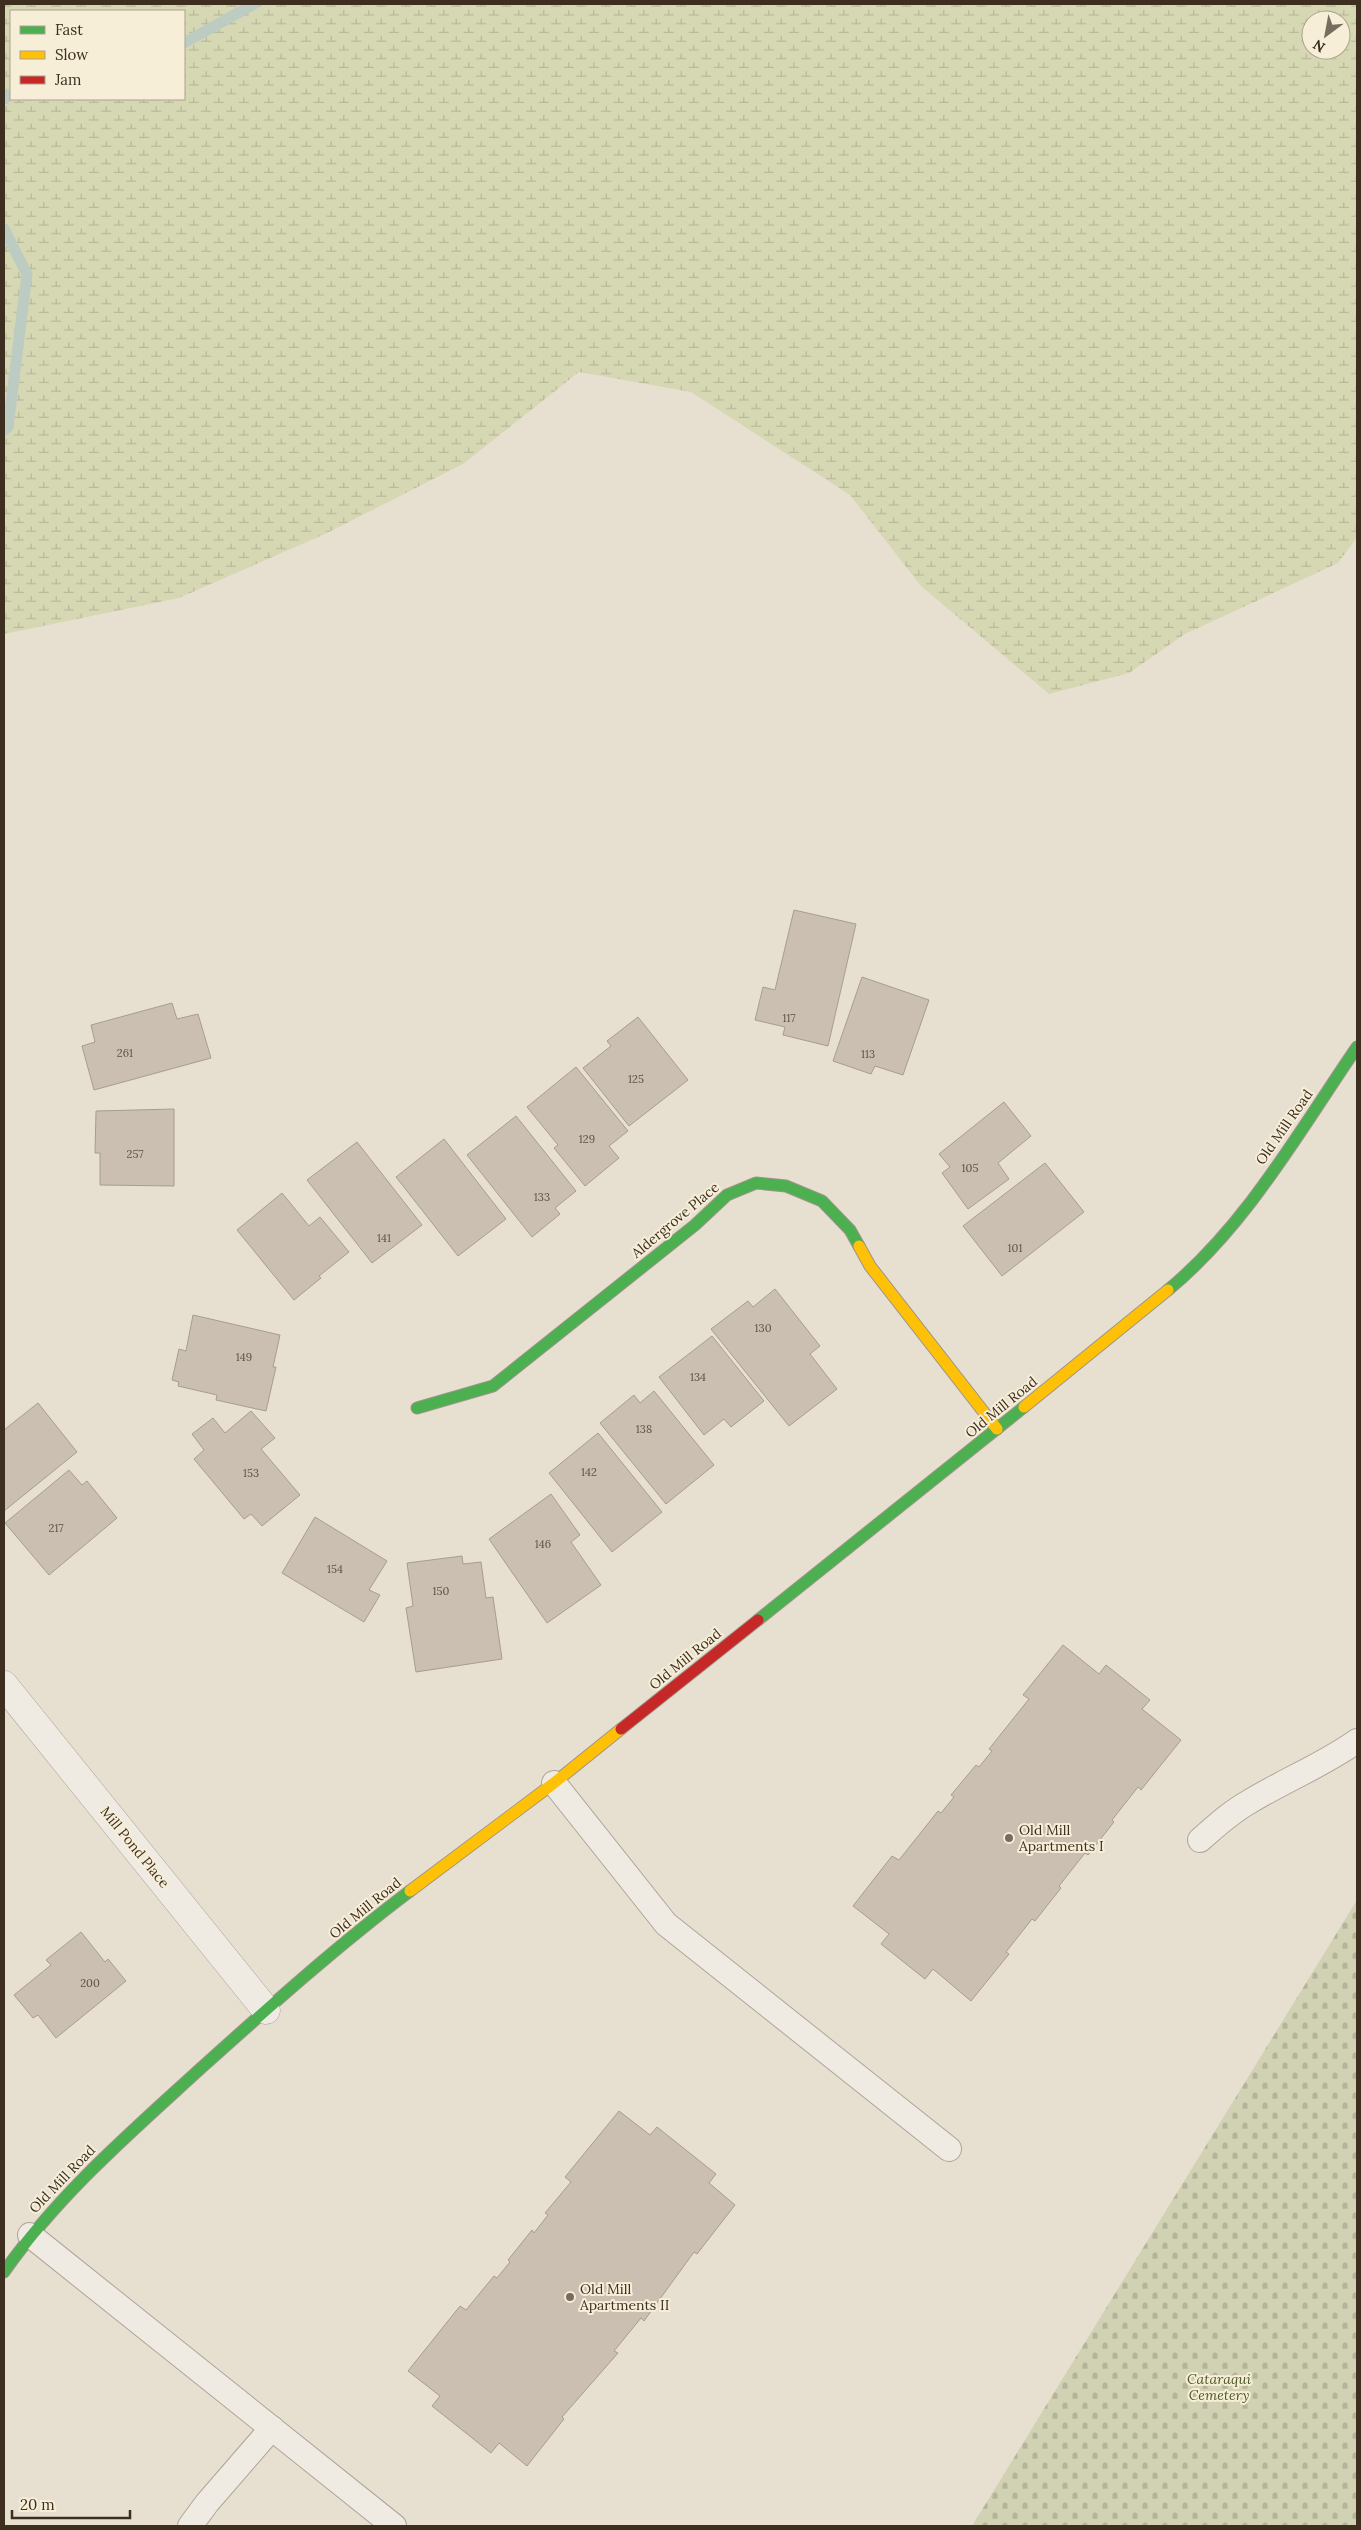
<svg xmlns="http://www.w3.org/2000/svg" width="1361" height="2530" viewBox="0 0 1361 2530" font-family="Lora,serif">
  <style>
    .wetland { fill: url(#wetland-marsh); fill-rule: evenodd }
    .cemetery { fill: url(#cemetery-stones) }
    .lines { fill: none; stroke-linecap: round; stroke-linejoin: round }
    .stream { stroke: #bcccc2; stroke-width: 11 }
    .building { fill: #cbbfb2; stroke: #a89c90 }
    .lane-casing { stroke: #ada599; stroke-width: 26 }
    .street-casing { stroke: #ada599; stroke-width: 29 }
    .fast-casing { stroke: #9c958a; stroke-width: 13 }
    .slow-casing { stroke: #9c958a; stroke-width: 13 }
    .jam-casing { stroke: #9c958a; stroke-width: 13 }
    .lane { stroke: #efebe3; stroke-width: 24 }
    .street { stroke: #efebe3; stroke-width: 28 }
    .fast { stroke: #4caf50; stroke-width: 11 }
    .slow { stroke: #ffc107; stroke-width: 11 }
    .jam { stroke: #c62828; stroke-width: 11 }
    .poi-dot { fill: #786c5e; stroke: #f7eed8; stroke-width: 2 }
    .labels { text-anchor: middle; stroke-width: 4; stroke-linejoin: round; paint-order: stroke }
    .number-label { font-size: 11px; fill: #605244 }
    .street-label { font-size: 14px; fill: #3d2e20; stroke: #f7eed8 }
    .poi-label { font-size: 14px; fill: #3d2e20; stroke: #f7eed8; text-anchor: start }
    .park-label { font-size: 14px; font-style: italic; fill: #4d5a26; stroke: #f7eed8 }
  </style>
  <defs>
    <pattern id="wetland-marsh" width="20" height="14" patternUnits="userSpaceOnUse" patternTransform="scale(1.25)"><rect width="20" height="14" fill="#d6d7b3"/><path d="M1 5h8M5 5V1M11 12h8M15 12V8" fill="none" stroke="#b9b99a"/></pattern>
    <pattern id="cemetery-stones" width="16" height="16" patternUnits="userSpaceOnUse" patternTransform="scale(1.25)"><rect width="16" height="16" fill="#d1d1b3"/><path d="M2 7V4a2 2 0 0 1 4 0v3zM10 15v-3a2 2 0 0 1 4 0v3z" fill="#b4b49a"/></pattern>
  </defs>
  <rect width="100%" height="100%" fill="#e7e0d1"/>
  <path class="wetland" d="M4,4H1357V537L1338,563L1185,634L1129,673L1049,694L921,586L850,495L691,392L579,372L463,464L325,534L179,598L4,634ZM11,11H184V99H11ZM1311,20H1341V50H1311Z"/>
  <path class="cemetery" d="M1357,1900V2526H972Z"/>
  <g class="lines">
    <g class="stream">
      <path d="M184,43L254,4"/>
      <path d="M4,99L11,94"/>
      <path d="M4,229L27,274L8,427L4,430"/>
    </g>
  </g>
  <g class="building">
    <path d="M794,910L856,924L828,1046L783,1035L785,1027L755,1020L763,987L775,990Z"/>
    <path d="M862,977L929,1000L903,1075L875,1066L871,1074L833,1061Z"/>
    <path d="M172,1003L177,1019L198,1014L211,1058L94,1090L82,1046L95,1042L91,1025Z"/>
    <path d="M638,1017L688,1080L629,1126L583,1068L611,1046L607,1041Z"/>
    <path d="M576,1067L628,1131L609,1146L619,1158L585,1186L554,1148L558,1145L527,1107Z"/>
    <path d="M1004,1102L1031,1136L998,1163L1009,1179L968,1209L942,1173L950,1167L939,1154Z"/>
    <path d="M174,1109V1186L100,1185V1153H95L96,1111Z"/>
    <path d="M516,1116L576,1191L555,1208L560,1214L532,1237L467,1155Z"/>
    <path d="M444,1139L506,1219L458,1256L396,1177Z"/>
    <path d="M357,1142L422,1225L372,1263L307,1180Z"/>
    <path d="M1045,1163L1084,1212L1002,1276L963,1226Z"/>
    <path d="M282,1193L309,1226L320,1217L349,1252L319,1276L321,1278L294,1300L237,1230Z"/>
    <path d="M775,1289L820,1346L810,1354L837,1389L789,1426L711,1329L748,1301L753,1307Z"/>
    <path d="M193,1315L280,1335L273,1367H276L266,1411L216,1400L217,1395L178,1386L179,1382L172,1380L179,1349L186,1351Z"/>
    <path d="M712,1336L764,1401L731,1427L724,1419L704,1435L659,1377Z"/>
    <path d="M654,1391L714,1465L666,1504L600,1423L634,1395L640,1403Z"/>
    <path d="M38,1403L77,1452L4,1511V1430Z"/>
    <path d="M251,1411L275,1438L261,1449L300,1495L262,1526L251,1514L244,1519L194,1459L204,1450L192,1434L213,1418L225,1433Z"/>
    <path d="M598,1433L662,1512L612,1552L549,1473Z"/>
    <path d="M69,1470L82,1485L87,1481L117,1518L49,1575L5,1523Z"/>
    <path d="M551,1494L580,1535L571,1542L601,1585L547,1623L489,1539Z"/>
    <path d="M315,1517L387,1561L369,1590L380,1595L364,1622L282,1573Z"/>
    <path d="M462,1556L463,1564L481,1562L486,1598L493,1597L502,1659L416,1672L406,1608L413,1606L407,1563Z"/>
    <path d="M1063,1645L1099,1674L1106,1665L1150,1700L1142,1709L1181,1740L1141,1790L1138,1787L1112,1820L1114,1822L1088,1855L1085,1853L1059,1886L1061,1888L1035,1921L1032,1919L1006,1952L1009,1954L971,2001L933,1969L925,1979L881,1944L889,1934L853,1906L892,1856L899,1860L938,1811L941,1813L954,1797L951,1795L976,1765L979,1767L992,1751L989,1749L1029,1699L1023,1695Z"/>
    <path d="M81,1932L105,1962L108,1959L126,1981L56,2038L38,2015L33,2018L14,1995L51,1965L46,1960Z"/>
    <path d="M619,2111L650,2135L657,2127L716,2174L709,2183L735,2205L697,2254L694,2252L644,2321L641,2318L614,2351L618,2353L562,2417L564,2419L527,2466L499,2443L491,2453L432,2406L440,2396L408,2371L460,2306L466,2310L494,2276L497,2278L510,2262L508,2260L532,2230L534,2233L548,2215L545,2213L571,2182L565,2177Z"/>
  </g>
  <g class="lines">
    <defs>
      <g id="lane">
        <path d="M554,1783L666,1924L949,2149"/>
        <path d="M1200,1840C1216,1826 1231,1812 1249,1802C1285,1780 1323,1765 1357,1741"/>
        <path d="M30,2235L394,2526"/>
        <path d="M190,2526L207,2503L272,2428"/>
      </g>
      <path id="street" d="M4,1685L266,2010"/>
      <g id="fast">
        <path d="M1168,1290C1246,1226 1300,1130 1357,1047"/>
        <path d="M417,1408L493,1386L695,1225L727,1195L756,1183L786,1186L822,1201L850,1230L859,1246"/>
        <path d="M758,1620L1024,1407"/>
        <path d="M4,2272C59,2194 130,2133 200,2069C268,2008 337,1946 410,1891"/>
      </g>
      <g id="slow">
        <path d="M859,1246L870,1266L997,1429"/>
        <path d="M1024,1407L1168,1290"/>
        <path d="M410,1891L554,1783L621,1729"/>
      </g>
      <path id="jam" d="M621,1729L758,1620"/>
    </defs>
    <use href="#lane" class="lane-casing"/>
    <use href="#street" class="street-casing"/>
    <use href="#fast" class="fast-casing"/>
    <use href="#slow" class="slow-casing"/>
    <use href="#jam" class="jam-casing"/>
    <use href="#lane" class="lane"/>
    <use href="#street" class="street"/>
    <use href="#fast" class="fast"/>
    <use href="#slow" class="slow"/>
    <use href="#jam" class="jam"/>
  </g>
  <g class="poi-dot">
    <circle cx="1009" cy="1838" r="5"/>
    <circle cx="570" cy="2297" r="5"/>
  </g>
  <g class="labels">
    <g class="number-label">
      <text x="789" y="1022">117</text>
      <text x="125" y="1057">261</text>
      <text x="868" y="1058">113</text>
      <text x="636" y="1083">125</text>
      <text x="587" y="1143">129</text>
      <text x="135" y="1158">257</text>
      <text x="970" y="1172">105</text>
      <text x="542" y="1201">133</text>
      <text x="384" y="1242">141</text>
      <text x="1015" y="1252">101</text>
      <text x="763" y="1332">130</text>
      <text x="244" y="1361">149</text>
      <text x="698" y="1381">134</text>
      <text x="644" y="1433">138</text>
      <text x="589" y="1476">142</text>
      <text x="251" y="1477">153</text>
      <text x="56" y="1532">217</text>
      <text x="543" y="1548">146</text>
      <text x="335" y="1573">154</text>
      <text x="441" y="1595">150</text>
      <text x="90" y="1987">200</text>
    </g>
    <g class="street-label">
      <text transform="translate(1284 1127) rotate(-55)" y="5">Old Mill Road</text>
      <text transform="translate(675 1220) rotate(-40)" y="5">Aldergrove Place</text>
      <text transform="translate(1001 1407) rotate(-39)" y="5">Old Mill Road</text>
      <text transform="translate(685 1659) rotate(-39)" y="5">Old Mill Road</text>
      <text transform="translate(135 1847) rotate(51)" y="5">Mill Pond Place</text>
      <text transform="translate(365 1908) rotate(-39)" y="5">Old Mill Road</text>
      <text transform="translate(62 2179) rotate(-46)" y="5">Old Mill Road</text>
    </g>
    <g class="poi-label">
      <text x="1019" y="1835">Old Mill<tspan x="1019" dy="16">Apartments I</tspan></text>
      <text x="580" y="2294">Old Mill<tspan x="580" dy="16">Apartments II</tspan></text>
    </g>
    <g class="park-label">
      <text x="1219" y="2384">Cataraqui<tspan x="1219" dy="16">Cemetery</tspan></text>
    </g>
  </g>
  <rect width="1361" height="2530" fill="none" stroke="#3d2e20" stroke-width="10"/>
  <rect x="10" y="10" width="175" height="90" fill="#f7eed8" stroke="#ada18e"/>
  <rect x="20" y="26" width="25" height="8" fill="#4caf50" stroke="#ada18e"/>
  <text x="55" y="35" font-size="15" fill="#3d2e20">Fast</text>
  <rect x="20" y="51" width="25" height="8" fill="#ffc107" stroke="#ada18e"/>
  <text x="55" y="60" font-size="15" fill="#3d2e20">Slow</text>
  <rect x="20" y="76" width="25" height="8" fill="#c62828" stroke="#ada18e"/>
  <text x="55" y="85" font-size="15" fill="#3d2e20">Jam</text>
  <g transform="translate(1326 35) rotate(212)"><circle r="24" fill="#f7eed8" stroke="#ada18e"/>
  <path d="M0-4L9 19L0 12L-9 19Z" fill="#786c5e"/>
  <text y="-8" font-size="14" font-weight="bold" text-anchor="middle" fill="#3d2e20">N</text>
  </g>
  <path d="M12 2510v8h118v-8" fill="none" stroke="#3d2e20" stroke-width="2.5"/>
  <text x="20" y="2510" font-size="15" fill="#3d2e20" stroke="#f7eed8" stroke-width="4" paint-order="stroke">20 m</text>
</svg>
